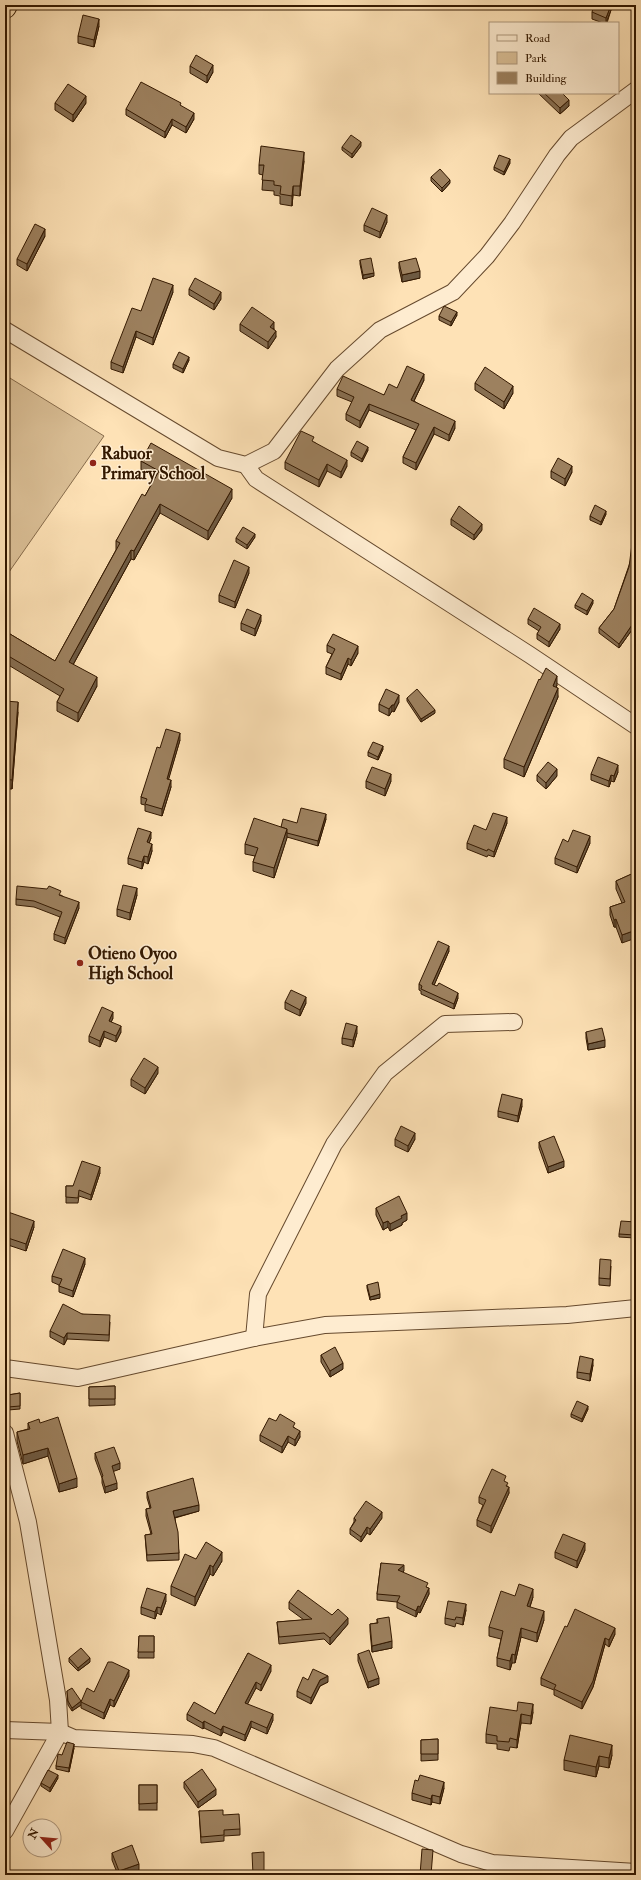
<svg xmlns="http://www.w3.org/2000/svg" width="641" height="1880" viewBox="0 0 641 1880" font-family="'IM FELL Double Pica',serif">
  <style>
    .green { fill: #dbc097; stroke: #876c4c }
    .lines { fill: none; stroke-linecap: round; stroke-linejoin: round }
    .minor-casing { stroke: #664a2e; stroke-width: 18 }
    .highway-casing { stroke: #331800; stroke-width: 24 }
    .minor { stroke: #feecd0; stroke-width: 16 }
    .highway { stroke: #fee2b6; stroke-width: 22 }
    .wall { fill: #876f52; stroke: #331800 }
    .shaded-wall { fill: #6e5a42; stroke: #331800 }
    .building { fill: #9d815f; stroke: #331800 }
    .poi-dot { fill: #8f2418; stroke: #feecd0; stroke-width: 1.5 }
    .labels { text-anchor: middle; stroke-width: 3; stroke-linejoin: round; paint-order: stroke }
    .poi-label { font-size: 17px; font-weight: bold; fill: #331800; stroke: #feecd0; text-anchor: start }
  </style>
  <rect width="100%" height="100%" fill="#fee2b6"/>
  <filter id="stains"><feTurbulence type="fractalNoise" baseFrequency=".005" numOctaves="4"/><feColorMatrix values="0 0 0 0 .2 0 0 0 0 .09 0 0 0 0 .02 0 0 0 .5 -.17"/></filter>
  <radialGradient id="worn" r=".72"><stop offset=".6" stop-color="#630" stop-opacity="0"/><stop offset="1" stop-color="#630" stop-opacity=".3"/></radialGradient>
  <path class="green" d="M5,375L104,436L9,572L5,570Z"/>
  <g class="lines">
    <defs>
      <g id="minor">
        <path d="M5,330L218,458L246,465L274,451L337,369L380,330L453,292L487,256L512,223L557,155L571,138L636,90"/>
        <path d="M246,465L256,479L530,655L636,726"/>
        <path d="M254,1338L258,1294L334,1144L385,1073L445,1024L514,1022"/>
        <path d="M5,1368L78,1378L254,1338L325,1325L567,1315L636,1308"/>
        <path d="M5,1433L28,1522L58,1700L60,1732L5,1831"/>
        <path d="M5,1730L60,1732L74,1738L193,1744L214,1748L461,1854L492,1863L636,1872"/>
      </g>
      <path id="highway" d="M5,7L6,5"/>
    </defs>
    <use href="#minor" class="minor-casing"/>
    <use href="#highway" class="highway-casing"/>
    <use href="#minor" class="minor"/>
    <use href="#highway" class="highway"/>
  </g>
  <g class="wall">
    <path d="M611,5V10L607,23H603L592,19V12Z"/>
    <path d="M99,26L94,47L78,43V36Z"/>
    <path d="M190,66L213,72L207,83L190,73Z"/>
    <path d="M538,93H562L569,106L560,114Z"/>
    <path d="M55,103H86L73,122L55,110Z"/>
    <path d="M181,106L194,119L186,133L172,125L165,138L126,115V109Z"/>
    <path d="M361,146L352,158L342,150V147Z"/>
    <path d="M304,161L300,196L293,195L292,206L280,204V196L274,195V191L262,190L263,175L259,174V165Z"/>
    <path d="M510,163L504,175L494,170V167Z"/>
    <path d="M431,177L450,183L442,192L431,181Z"/>
    <path d="M387,222L380,238L364,231V225Z"/>
    <path d="M45,236L27,271L17,265V259Z"/>
    <path d="M360,260L374,276L363,279L360,264Z"/>
    <path d="M399,262L420,278L402,282L399,268Z"/>
    <path d="M189,289L221,299L214,310L189,295Z"/>
    <path d="M173,292L153,345L136,337L123,373L111,369V362L141,311Z"/>
    <path d="M457,315L451,326L439,320V316Z"/>
    <path d="M240,324L274,328V329L276,337L268,349L240,331Z"/>
    <path d="M189,360L183,373L173,368V364Z"/>
    <path d="M424,380L414,401L455,428L449,441L434,434L416,470L403,463V457L416,430L369,410L360,428L346,420V414L352,402L337,396V389L384,395L397,388Z"/>
    <path d="M475,383L513,393L504,409L475,390Z"/>
    <path d="M314,442L347,466L341,478L327,471L319,487L285,469V462Z"/>
    <path d="M368,450L362,462L351,456V452Z"/>
    <path d="M141,461L232,498L208,540L160,513L134,560L131,559L73,665L97,686L78,722L57,711V702L60,696L5,663V631L55,661L116,550V541L145,496L155,478L141,470Z"/>
    <path d="M551,471L572,472L565,486L551,478Z"/>
    <path d="M606,514L601,525L590,520V516Z"/>
    <path d="M451,519L482,530L474,540L451,525Z"/>
    <path d="M255,537L247,549L236,542V538Z"/>
    <path d="M636,545V628L634,627L619,648L599,633V628L614,609Z"/>
    <path d="M249,573L235,608L219,602V595Z"/>
    <path d="M593,603L587,615L575,608V605Z"/>
    <path d="M528,619L560,629L549,647L537,639V634L539,631L528,624Z"/>
    <path d="M261,621L255,636L241,630V623Z"/>
    <path d="M327,645L358,653L351,666L348,664L341,680L326,674V667L332,654L327,652Z"/>
    <path d="M557,685L556,687L558,697L524,777L504,768V759Z"/>
    <path d="M407,698L435,713L421,722L407,701Z"/>
    <path d="M5,701L18,712L12,789H5Z"/>
    <path d="M399,702L394,712L392,711L389,716L379,711V704Z"/>
    <path d="M180,740L168,780L171,787L162,816L145,811V805L141,804V797L160,748Z"/>
    <path d="M383,749L378,760L368,756V752Z"/>
    <path d="M618,772L614,782L611,781L609,787L591,780V774Z"/>
    <path d="M537,775L557,776L546,789L537,781Z"/>
    <path d="M366,781H391L385,796L366,788Z"/>
    <path d="M326,819L318,846L287,837L274,878L253,871V862L255,856L245,854V844L281,827Z"/>
    <path d="M507,823L494,857L488,855L487,857L467,849V843L486,830Z"/>
    <path d="M151,838L149,843L152,851L148,864L144,862L142,869L128,864V858Z"/>
    <path d="M568,842L590,843L577,873L555,864V858Z"/>
    <path d="M636,872L622,943L616,927H614L610,915V907L622,903L616,889V881Z"/>
    <path d="M61,895L79,908L65,944L54,940V934L60,917L34,907L16,905V899Z"/>
    <path d="M137,895L130,920L117,916V909Z"/>
    <path d="M449,951L434,985L458,998L454,1009L421,994V991L419,990V984Z"/>
    <path d="M285,1002L306,1003L300,1016L285,1009Z"/>
    <path d="M113,1018L111,1022L121,1032L116,1042L104,1037L100,1047L89,1042V1036Z"/>
    <path d="M586,1032L605,1047L588,1050L586,1038Z"/>
    <path d="M357,1033L353,1047L342,1044V1038Z"/>
    <path d="M158,1073L145,1094L131,1086V1079Z"/>
    <path d="M522,1106L518,1122L498,1117V1111Z"/>
    <path d="M395,1139H415L408,1152L395,1146Z"/>
    <path d="M539,1142L564,1167L548,1173L539,1148Z"/>
    <path d="M100,1173L91,1200L79,1196L78,1203H66V1186H73Z"/>
    <path d="M376,1208L407,1220L402,1223V1225L390,1231L388,1227L383,1230L376,1215Z"/>
    <path d="M636,1222L635,1238L619,1237V1234Z"/>
    <path d="M5,1223L34,1227L26,1251L5,1244Z"/>
    <path d="M85,1264L73,1297L59,1292V1285L52,1282V1276Z"/>
    <path d="M611,1266L610,1286L599,1285V1278Z"/>
    <path d="M367,1285L380,1298L370,1300L367,1288Z"/>
    <path d="M82,1314L110,1322L109,1341L67,1339L64,1345L50,1337V1331Z"/>
    <path d="M321,1355L343,1369L330,1377L321,1362Z"/>
    <path d="M593,1365L590,1381L577,1378V1372Z"/>
    <path d="M115,1386V1405L89,1406V1387Z"/>
    <path d="M20,1393V1409L8,1410V1395Z"/>
    <path d="M588,1409L582,1422L571,1417V1414Z"/>
    <path d="M276,1421L295,1428L300,1437L295,1446L288,1442L282,1453L260,1441V1435Z"/>
    <path d="M28,1423H40L77,1487L59,1492L48,1456L23,1464L17,1441V1432L28,1429Z"/>
    <path d="M95,1453L120,1469L113,1471L117,1489L105,1493L102,1483V1478L95,1459Z"/>
    <path d="M506,1482L509,1493L491,1533L477,1526V1520L483,1505L479,1503V1497Z"/>
    <path d="M147,1492L199,1511L175,1518L179,1553V1560L147,1561L145,1535L151,1534L146,1516V1509L150,1508L147,1498Z"/>
    <path d="M354,1518H382L370,1535L367,1533L361,1542L350,1534V1529L354,1522Z"/>
    <path d="M585,1550L577,1568L555,1558V1552Z"/>
    <path d="M196,1559L222,1561L213,1576L210,1574L195,1606L171,1595V1586Z"/>
    <path d="M381,1563L404,1571L402,1572L428,1588L429,1594L420,1613L418,1612L416,1617L397,1608V1602L377,1600V1594Z"/>
    <path d="M515,1596L533,1597L530,1607L544,1620L537,1642L521,1637L515,1663H512L510,1670L497,1666V1658L501,1639L489,1636V1627Z"/>
    <path d="M166,1601L161,1615L157,1613L155,1619L141,1614V1607Z"/>
    <path d="M289,1602L332,1615L348,1624L330,1645L324,1639L279,1644L277,1622L304,1620L289,1609Z"/>
    <path d="M466,1610L463,1625L456,1623L455,1627L445,1624V1618Z"/>
    <path d="M377,1619L392,1648L372,1652L370,1631V1624L377,1623Z"/>
    <path d="M567,1627L615,1634L609,1647L605,1644L593,1687L582,1709L554,1695V1690L541,1685V1678Z"/>
    <path d="M139,1636H154V1658H138Z"/>
    <path d="M248,1653L271,1671L261,1691L256,1688L247,1704L273,1720L267,1734L251,1727L245,1741L223,1732L221,1736L204,1728L203,1729L187,1720V1714H215Z"/>
    <path d="M358,1654L379,1684L368,1688L358,1661Z"/>
    <path d="M69,1658L90,1662L78,1671L69,1662Z"/>
    <path d="M129,1676L114,1707L110,1705L104,1719L81,1708V1705L72,1711L68,1705L67,1691L81,1701L94,1692Z"/>
    <path d="M308,1680L328,1682L320,1686L311,1704L297,1697V1691Z"/>
    <path d="M517,1711L533,1712L531,1724L521,1723L517,1748L510,1747L509,1751L497,1749V1744L486,1743V1734Z"/>
    <path d="M438,1739V1760L421,1761V1740Z"/>
    <path d="M74,1748L69,1772L56,1769V1766L62,1755Z"/>
    <path d="M612,1755L609,1768L599,1766L596,1777L564,1770V1760Z"/>
    <path d="M58,1778L50,1792L41,1786V1783Z"/>
    <path d="M184,1782L216,1795L198,1808L184,1788Z"/>
    <rect x="139" y="1785" width="18" height="25"/>
    <path d="M444,1788L440,1804L432,1802L431,1805L412,1800V1793Z"/>
    <path d="M199,1811L223,1815L240,1829V1835L224,1836V1841L201,1843Z"/>
    <path d="M112,1853L139,1870L127,1875H118L112,1860Z"/>
  </g>
  <g class="shaded-wall">
    <path d="M611,5V10L606,23V18Z"/>
    <path d="M99,19V26L94,47V40Z"/>
    <path d="M213,65V72L207,83V76Z"/>
    <path d="M86,96V103L73,122V115Z"/>
    <path d="M569,100V106L560,114V108Z"/>
    <path d="M194,113V119L186,133V127Z"/>
    <path d="M172,119V125L165,138V132Z"/>
    <path d="M361,142V146L352,158V154Z"/>
    <path d="M304,152V161L300,196V186Z"/>
    <path d="M510,159V163L504,175V172Z"/>
    <path d="M450,180V183L442,192V188Z"/>
    <path d="M293,186V195L292,206V196Z"/>
    <path d="M387,215V222L380,238V232Z"/>
    <path d="M45,229V236L27,271V264Z"/>
    <path d="M420,271V278L402,282V275Z"/>
    <path d="M374,273V276L363,279V275Z"/>
    <path d="M173,285V292L153,345V338Z"/>
    <path d="M221,292V299L214,310V304Z"/>
    <path d="M457,312V315L451,326V322Z"/>
    <path d="M274,322V328L270,334V327Z"/>
    <path d="M136,331V337L123,373V367Z"/>
    <path d="M276,331V337L268,349V342Z"/>
    <path d="M189,357V360L183,373V369Z"/>
    <path d="M424,374V380L411,407V400Z"/>
    <path d="M513,386V393L504,409V402Z"/>
    <path d="M369,404V410L360,428V421Z"/>
    <path d="M455,421V428L449,441V435Z"/>
    <path d="M434,427V434L416,470V463Z"/>
    <path d="M368,447V450L362,462V459Z"/>
    <path d="M347,460V466L341,478V472Z"/>
    <path d="M327,464V471L319,487V480Z"/>
    <path d="M572,466V472L565,486V479Z"/>
    <path d="M232,489V498L208,540V531Z"/>
    <path d="M160,504V513L134,560V551Z"/>
    <path d="M606,511V514L601,525V522Z"/>
    <path d="M482,524V530L474,540V535Z"/>
    <path d="M255,534V537L247,549V545Z"/>
    <path d="M131,550V559L69,672V662Z"/>
    <path d="M249,567V573L235,608V602Z"/>
    <path d="M593,600V603L587,615V611Z"/>
    <path d="M261,615V621L255,636V629Z"/>
    <path d="M634,622V627L619,648V644Z"/>
    <path d="M560,624V629L549,647V642Z"/>
    <path d="M358,646V653L351,666V660Z"/>
    <path d="M348,658V664L341,680V674Z"/>
    <path d="M557,676V685L553,695V686Z"/>
    <path d="M97,677V686L78,722V713Z"/>
    <path d="M558,688V697L524,777V767Z"/>
    <path d="M399,695V702L394,712V705Z"/>
    <path d="M18,702V712L12,789V780Z"/>
    <path d="M392,705V711L389,716V709Z"/>
    <path d="M435,710V713L421,722V719Z"/>
    <path d="M180,733V740L167,785V779Z"/>
    <path d="M383,746V749L378,760V757Z"/>
    <path d="M618,765V772L614,782V776Z"/>
    <path d="M557,769V776L546,789V783Z"/>
    <path d="M391,774V781L385,796V789Z"/>
    <path d="M611,775V781L609,787V781Z"/>
    <path d="M171,780V787L162,816V809Z"/>
    <path d="M326,814V819L318,846V841Z"/>
    <path d="M507,817V823L494,857V852Z"/>
    <path d="M287,829V838L274,878V868Z"/>
    <path d="M151,832V838L147,849V842Z"/>
    <path d="M590,836V843L577,873V867Z"/>
    <path d="M152,844V851L148,864V857Z"/>
    <path d="M144,856V862L142,869V862Z"/>
    <path d="M137,888V895L130,920V913Z"/>
    <path d="M79,902V908L65,944V938Z"/>
    <path d="M616,919V927H614V920Z"/>
    <path d="M636,930V938L622,943V935Z"/>
    <path d="M449,946V951L432,990V984Z"/>
    <path d="M458,993V998L454,1009V1004Z"/>
    <path d="M306,997V1003L300,1016V1010Z"/>
    <path d="M113,1012V1018L109,1027V1021Z"/>
    <path d="M121,1026V1032L116,1042V1036Z"/>
    <path d="M357,1026V1033L353,1047V1040Z"/>
    <path d="M104,1031V1037L100,1047V1041Z"/>
    <path d="M605,1040V1047L588,1050V1044Z"/>
    <path d="M158,1067V1073L145,1094V1088Z"/>
    <path d="M522,1099V1106L518,1122V1116Z"/>
    <path d="M415,1133V1139L408,1152V1146Z"/>
    <path d="M564,1161V1167L548,1173V1167Z"/>
    <path d="M100,1167V1173L91,1200V1195Z"/>
    <path d="M407,1213V1220L402,1223V1225L390,1231V1224L401,1216Z"/>
    <path d="M34,1221V1227L26,1251V1244Z"/>
    <path d="M388,1221V1227L383,1230V1223Z"/>
    <path d="M85,1258V1264L73,1297V1291Z"/>
    <path d="M380,1294V1298L370,1300V1297Z"/>
    <path d="M67,1333V1339L64,1345V1338Z"/>
    <path d="M593,1359V1365L590,1381V1374Z"/>
    <path d="M343,1363V1369L330,1377V1371Z"/>
    <path d="M588,1406V1409L582,1422V1419Z"/>
    <path d="M300,1431V1437L295,1446V1440Z"/>
    <path d="M288,1436V1442L282,1453V1447Z"/>
    <path d="M48,1448V1456L23,1464V1455Z"/>
    <path d="M120,1463V1469L112,1472V1466Z"/>
    <path d="M77,1478V1487L59,1492V1484Z"/>
    <path d="M117,1483V1489L105,1493V1487Z"/>
    <path d="M509,1487V1493L491,1533V1526Z"/>
    <path d="M199,1505V1511L173,1518V1511Z"/>
    <path d="M382,1512V1518L370,1535V1529Z"/>
    <path d="M367,1527V1533L361,1542V1537Z"/>
    <path d="M585,1543V1550L577,1568V1561Z"/>
    <path d="M222,1552V1561L213,1576V1567Z"/>
    <path d="M210,1565V1574L195,1606V1597Z"/>
    <path d="M404,1565V1571L398,1576V1570Z"/>
    <path d="M429,1588V1594L420,1613V1607Z"/>
    <path d="M533,1589V1597L527,1615V1606Z"/>
    <path d="M166,1594V1601L161,1615V1608Z"/>
    <path d="M466,1604V1610L463,1625V1618Z"/>
    <path d="M418,1606V1612L416,1617V1611Z"/>
    <path d="M157,1607V1613L155,1619V1612Z"/>
    <path d="M544,1611V1620L537,1642V1633Z"/>
    <path d="M348,1618V1624L330,1645V1638Z"/>
    <path d="M521,1628V1637L515,1663V1655Z"/>
    <path d="M615,1628V1634L609,1647V1640Z"/>
    <path d="M605,1638V1644L593,1687L582,1709V1702Z"/>
    <path d="M392,1641V1648L372,1652V1646Z"/>
    <path d="M512,1654V1663L510,1670V1661Z"/>
    <path d="M90,1658V1662L78,1671V1668Z"/>
    <path d="M271,1665V1671L261,1691V1685Z"/>
    <path d="M129,1670V1676L114,1707V1701Z"/>
    <path d="M328,1676V1682L320,1686L311,1704V1698L320,1680Z"/>
    <path d="M379,1678V1684L368,1688V1682Z"/>
    <path d="M256,1682V1688L245,1709V1703Z"/>
    <path d="M110,1699V1705L104,1719V1713Z"/>
    <path d="M81,1701V1705L72,1711V1708Z"/>
    <path d="M533,1704V1712L531,1724V1716Z"/>
    <path d="M273,1714V1720L267,1734V1728Z"/>
    <path d="M521,1714V1723L517,1748V1740Z"/>
    <path d="M204,1721V1728L203,1729V1723Z"/>
    <path d="M251,1721V1727L245,1741V1735Z"/>
    <path d="M223,1726V1732L221,1736V1730Z"/>
    <path d="M74,1744V1748L69,1772V1768Z"/>
    <path d="M612,1745V1755L609,1768V1758Z"/>
    <path d="M599,1756V1766L596,1777V1767Z"/>
    <path d="M58,1775V1778L50,1792V1788Z"/>
    <path d="M444,1782V1788L440,1804V1797Z"/>
    <path d="M216,1789V1795L198,1808V1802Z"/>
    <path d="M432,1795V1802L431,1805V1799Z"/>
    <path d="M139,1864V1870L127,1875H119V1871Z"/>
  </g>
  <g class="building">
    <path d="M594,5H611L606,18L592,12Z"/>
    <path d="M83,15L99,19L94,40L78,36Z"/>
    <path d="M196,55L213,65L207,76L190,66Z"/>
    <path d="M141,82L181,103L180,105L194,113L186,127L172,119L165,132L126,109Z"/>
    <path d="M68,84L86,96L73,115L55,103Z"/>
    <path d="M544,93H562L569,100L560,108Z"/>
    <path d="M351,135L361,142L352,154L342,147Z"/>
    <path d="M261,146L304,152L300,186H293L292,196L280,194L281,186L274,185V181L262,180L264,165H259Z"/>
    <path d="M499,155L510,159L504,172L494,167Z"/>
    <path d="M440,169L450,180L442,188L431,177Z"/>
    <path d="M372,208L387,215L380,232L364,225Z"/>
    <path d="M35,224L45,229L27,264L17,259Z"/>
    <path d="M371,258L374,273L363,275L360,260Z"/>
    <path d="M416,258L420,271L402,275L399,262Z"/>
    <path d="M153,278L173,285L153,338L136,331L123,367L111,362L132,308L141,311Z"/>
    <path d="M195,278L221,292L214,304L189,289Z"/>
    <path d="M444,306L457,312L451,322L439,316Z"/>
    <path d="M252,307L274,322L270,327L276,331L268,342L240,324Z"/>
    <path d="M179,352L189,357L183,369L173,364Z"/>
    <path d="M407,366L424,374L411,400L455,421L449,435L434,427L416,463L403,457L419,424L369,404L360,421L346,414L354,397L337,389L343,376L384,395L389,384L397,388Z"/>
    <path d="M485,367L513,386L504,402L475,383Z"/>
    <path d="M301,431L314,437L312,441L347,460L341,472L327,464L319,480L285,462Z"/>
    <path d="M357,441L368,447L362,459L351,452Z"/>
    <path d="M151,443L232,489L208,531L160,504L134,551L131,550L69,662L97,677L78,713L57,702L64,689L5,654V631L55,661L120,543L116,541L142,494L145,496L159,471L141,461Z"/>
    <path d="M558,458L572,466L565,479L551,471Z"/>
    <path d="M595,505L606,511L601,522L590,516Z"/>
    <path d="M459,506L482,524L474,535L451,519Z"/>
    <path d="M243,527L255,534L247,545L236,538Z"/>
    <path d="M632,544L636,545V623L634,622L619,644L599,628L614,609L629,567Z"/>
    <path d="M234,560L249,567L235,602L219,595Z"/>
    <path d="M582,593L593,600L587,611L575,605Z"/>
    <path d="M534,608L560,624L549,642L537,634L541,627L528,619Z"/>
    <path d="M247,609L261,615L255,629L241,623Z"/>
    <path d="M333,634L358,646L351,660L348,658L341,674L326,667L335,649L327,645Z"/>
    <path d="M546,668L557,676L553,686L558,688L524,767L504,759L539,679L540,680Z"/>
    <path d="M386,689L399,695L394,705H392L389,709L379,704Z"/>
    <path d="M417,689L435,710L421,719L407,698Z"/>
    <path d="M5,701L18,702L12,780L5,779Z"/>
    <path d="M166,729L180,733L167,779L171,780L162,809L145,804L147,799L141,797L157,747L160,748Z"/>
    <path d="M373,742L383,746L378,757L368,752Z"/>
    <path d="M598,757L618,765L614,776L611,775L609,781L591,774Z"/>
    <path d="M548,762L557,769L546,783L537,775Z"/>
    <path d="M372,767L391,774L385,789L366,781Z"/>
    <path d="M301,808L326,814L318,841L287,833V829L281,827L283,819L297,823Z"/>
    <path d="M493,813L507,817L494,852L488,849L487,851L467,843L474,825L486,830Z"/>
    <path d="M254,818L287,829L274,868L253,862L258,848L245,844Z"/>
    <path d="M138,828L151,832L147,842L152,844L148,857L144,856L142,862L128,858Z"/>
    <path d="M573,830L590,836L577,867L555,858L563,839L568,842Z"/>
    <path d="M636,872V930L622,935L616,919L614,920L610,907L625,902L616,881Z"/>
    <path d="M123,885L137,888L130,913L117,909Z"/>
    <path d="M17,886L47,889L49,886L61,891L59,895L79,902L65,938L54,934L62,912L34,901L16,899Z"/>
    <path d="M438,941L449,946L432,984L437,986L439,983L458,993L454,1004L421,989L422,986L419,984Z"/>
    <path d="M291,990L306,997L300,1010L285,1002Z"/>
    <path d="M102,1007L113,1012L109,1021L121,1026L116,1036L104,1031L100,1041L89,1036Z"/>
    <path d="M346,1023L357,1026L353,1040L342,1038Z"/>
    <path d="M602,1028L605,1040L588,1044L586,1032Z"/>
    <path d="M144,1058L158,1067L145,1088L131,1079Z"/>
    <path d="M502,1094L522,1099L518,1116L498,1111Z"/>
    <path d="M401,1126L415,1133L408,1146L395,1139Z"/>
    <path d="M554,1136L564,1161L548,1167L539,1142Z"/>
    <path d="M82,1161L100,1167L91,1195L79,1190L78,1198L66,1197V1186H73Z"/>
    <path d="M399,1196L407,1213L401,1216L402,1218L390,1224L388,1221L383,1223L376,1208Z"/>
    <path d="M8,1212L34,1221L26,1244L5,1237V1223Z"/>
    <path d="M621,1221L636,1222L635,1235L619,1234Z"/>
    <path d="M63,1249L85,1258L73,1291L59,1286L62,1279L52,1276Z"/>
    <path d="M600,1259L611,1260L610,1279L599,1278Z"/>
    <path d="M378,1282L380,1294L370,1297L367,1285Z"/>
    <path d="M63,1304L82,1314L110,1315L109,1335L67,1333L64,1338L50,1331Z"/>
    <path d="M335,1347L343,1363L330,1371L321,1355Z"/>
    <path d="M580,1356L593,1359L590,1374L577,1372Z"/>
    <path d="M115,1386V1399H89V1387Z"/>
    <path d="M20,1393V1406L8,1407V1395Z"/>
    <path d="M577,1401L588,1406L582,1419L571,1414Z"/>
    <path d="M280,1414L295,1423L293,1427L300,1431L295,1440L288,1436L282,1447L260,1435L269,1418L276,1421Z"/>
    <path d="M58,1417L77,1478L59,1484L48,1448L23,1455L17,1432L30,1429L28,1423L39,1419L40,1423Z"/>
    <path d="M114,1447L120,1463L112,1466L117,1483L105,1487L102,1477L103,1476L95,1453Z"/>
    <path d="M492,1469L506,1476L504,1481L508,1483L506,1486L509,1487L491,1526L477,1520L486,1500L479,1497Z"/>
    <path d="M193,1478L199,1505L173,1511L178,1532L179,1553L147,1555L145,1535L152,1534L146,1509L151,1508L147,1492Z"/>
    <path d="M366,1501L382,1512L370,1529L367,1527L361,1537L350,1529L356,1520L354,1518Z"/>
    <path d="M563,1534L585,1543L577,1561L555,1552Z"/>
    <path d="M206,1542L222,1552L213,1567L210,1565L195,1597L171,1586L185,1554L196,1559Z"/>
    <path d="M381,1563L404,1565L398,1570L428,1583L426,1587L429,1588L420,1607L418,1606L416,1611L397,1602L400,1596L377,1594Z"/>
    <path d="M519,1584L533,1589L527,1606L544,1611L537,1633L521,1628L515,1655L512,1654L510,1661L497,1658L503,1631L489,1627L501,1591L515,1596Z"/>
    <path d="M147,1588L166,1594L161,1608L157,1607L155,1612L141,1607Z"/>
    <path d="M298,1590L332,1615L338,1609L348,1618L330,1638L324,1633L279,1637L277,1622L312,1619L289,1602Z"/>
    <path d="M448,1601L466,1604L463,1618L456,1617L455,1620L445,1618Z"/>
    <path d="M575,1609L615,1628L609,1640L605,1638L593,1681L582,1702L554,1689L556,1685L541,1678L565,1626L567,1627Z"/>
    <path d="M389,1617L392,1641L372,1646L370,1624L378,1623L377,1619Z"/>
    <path d="M139,1636H154V1652H138Z"/>
    <path d="M81,1648L90,1658L78,1668L69,1658Z"/>
    <path d="M369,1650L379,1678L368,1682L358,1654Z"/>
    <path d="M248,1653L271,1665L261,1685L256,1682L245,1703L273,1714L267,1728L251,1721L245,1735L223,1726L221,1730L204,1721L203,1723L187,1714L194,1702L215,1714Z"/>
    <path d="M108,1662H112L129,1670L114,1701L110,1699L104,1713L81,1702L87,1688L94,1692Z"/>
    <path d="M313,1669L328,1676L320,1680L311,1698L297,1691L303,1677L308,1680Z"/>
    <path d="M72,1688L81,1701L72,1708L68,1701L67,1691Z"/>
    <path d="M518,1702L533,1704L531,1716L521,1714L517,1740L510,1738L509,1742L497,1741V1736L486,1734L490,1707L517,1711Z"/>
    <path d="M570,1735L612,1745L609,1758L599,1756L596,1767L564,1760Z"/>
    <path d="M438,1739V1754H421V1740Z"/>
    <path d="M67,1742L74,1744L69,1768L56,1766L58,1754L62,1755Z"/>
    <path d="M202,1769L216,1789L198,1802L184,1782Z"/>
    <path d="M48,1770L58,1775L50,1788L41,1783Z"/>
    <path d="M420,1775L444,1782L440,1797L432,1795L431,1799L412,1793L415,1780L418,1781Z"/>
    <path d="M139,1785H157V1803L139,1804Z"/>
    <path d="M223,1810V1815L239,1814L240,1829L224,1830V1835L201,1837L199,1811Z"/>
    <path d="M132,1845L139,1864L119,1871L112,1853Z"/>
    <path d="M422,1849L433,1850L431,1875H420Z"/>
    <path d="M264,1852V1875H253L252,1853Z"/>
  </g>
  <g class="poi-dot">
    <circle cx="93" cy="463" r="4"/>
    <circle cx="80" cy="963" r="4"/>
  </g>
  <g class="labels">
    <g class="poi-label">
      <text x="101" y="459">Rabuor<tspan x="101" dy="20">Primary School</tspan></text>
      <text x="88" y="959">Otieno Oyoo<tspan x="88" dy="20">High School</tspan></text>
    </g>
  </g>
  <rect width="641" height="1880" fill="none" stroke="#fee2b6" stroke-width="20"/>
  <rect x="6" y="6" width="629" height="1868" fill="none" stroke="#331800" stroke-width="2"/>
  <rect x="10" y="10" width="621" height="1860" fill="none" stroke="#331800"/>
  <rect x="489" y="22" width="130" height="72" fill="#feecd0" stroke="#ad977d"/>
  <rect x="497" y="35" width="20" height="6" fill="#feecd0" stroke="#ad977d"/>
  <text x="525" y="42" font-size="12" fill="#331800">Road</text>
  <rect x="497" y="52" width="20" height="12" fill="#dbc097" stroke="#ad977d"/>
  <text x="525" y="62" font-size="12" fill="#331800">Park</text>
  <rect x="497" y="72" width="20" height="12" fill="#9d815f" stroke="#ad977d"/>
  <text x="525" y="82" font-size="12" fill="#331800">Building</text>
  <g transform="translate(42 1838) rotate(297)"><circle r="19" fill="#feecd0" stroke="#ad977d"/>
  <path d="M0-3L7 15L0 10L-7 15Z" fill="#8f2418"/>
  <text y="-6" font-size="11" font-weight="bold" text-anchor="middle" fill="#331800">N</text>
  </g>
  <rect width="100%" height="100%" filter="url(#stains)"/>
  <rect width="100%" height="100%" fill="url(#worn)"/>
</svg>
